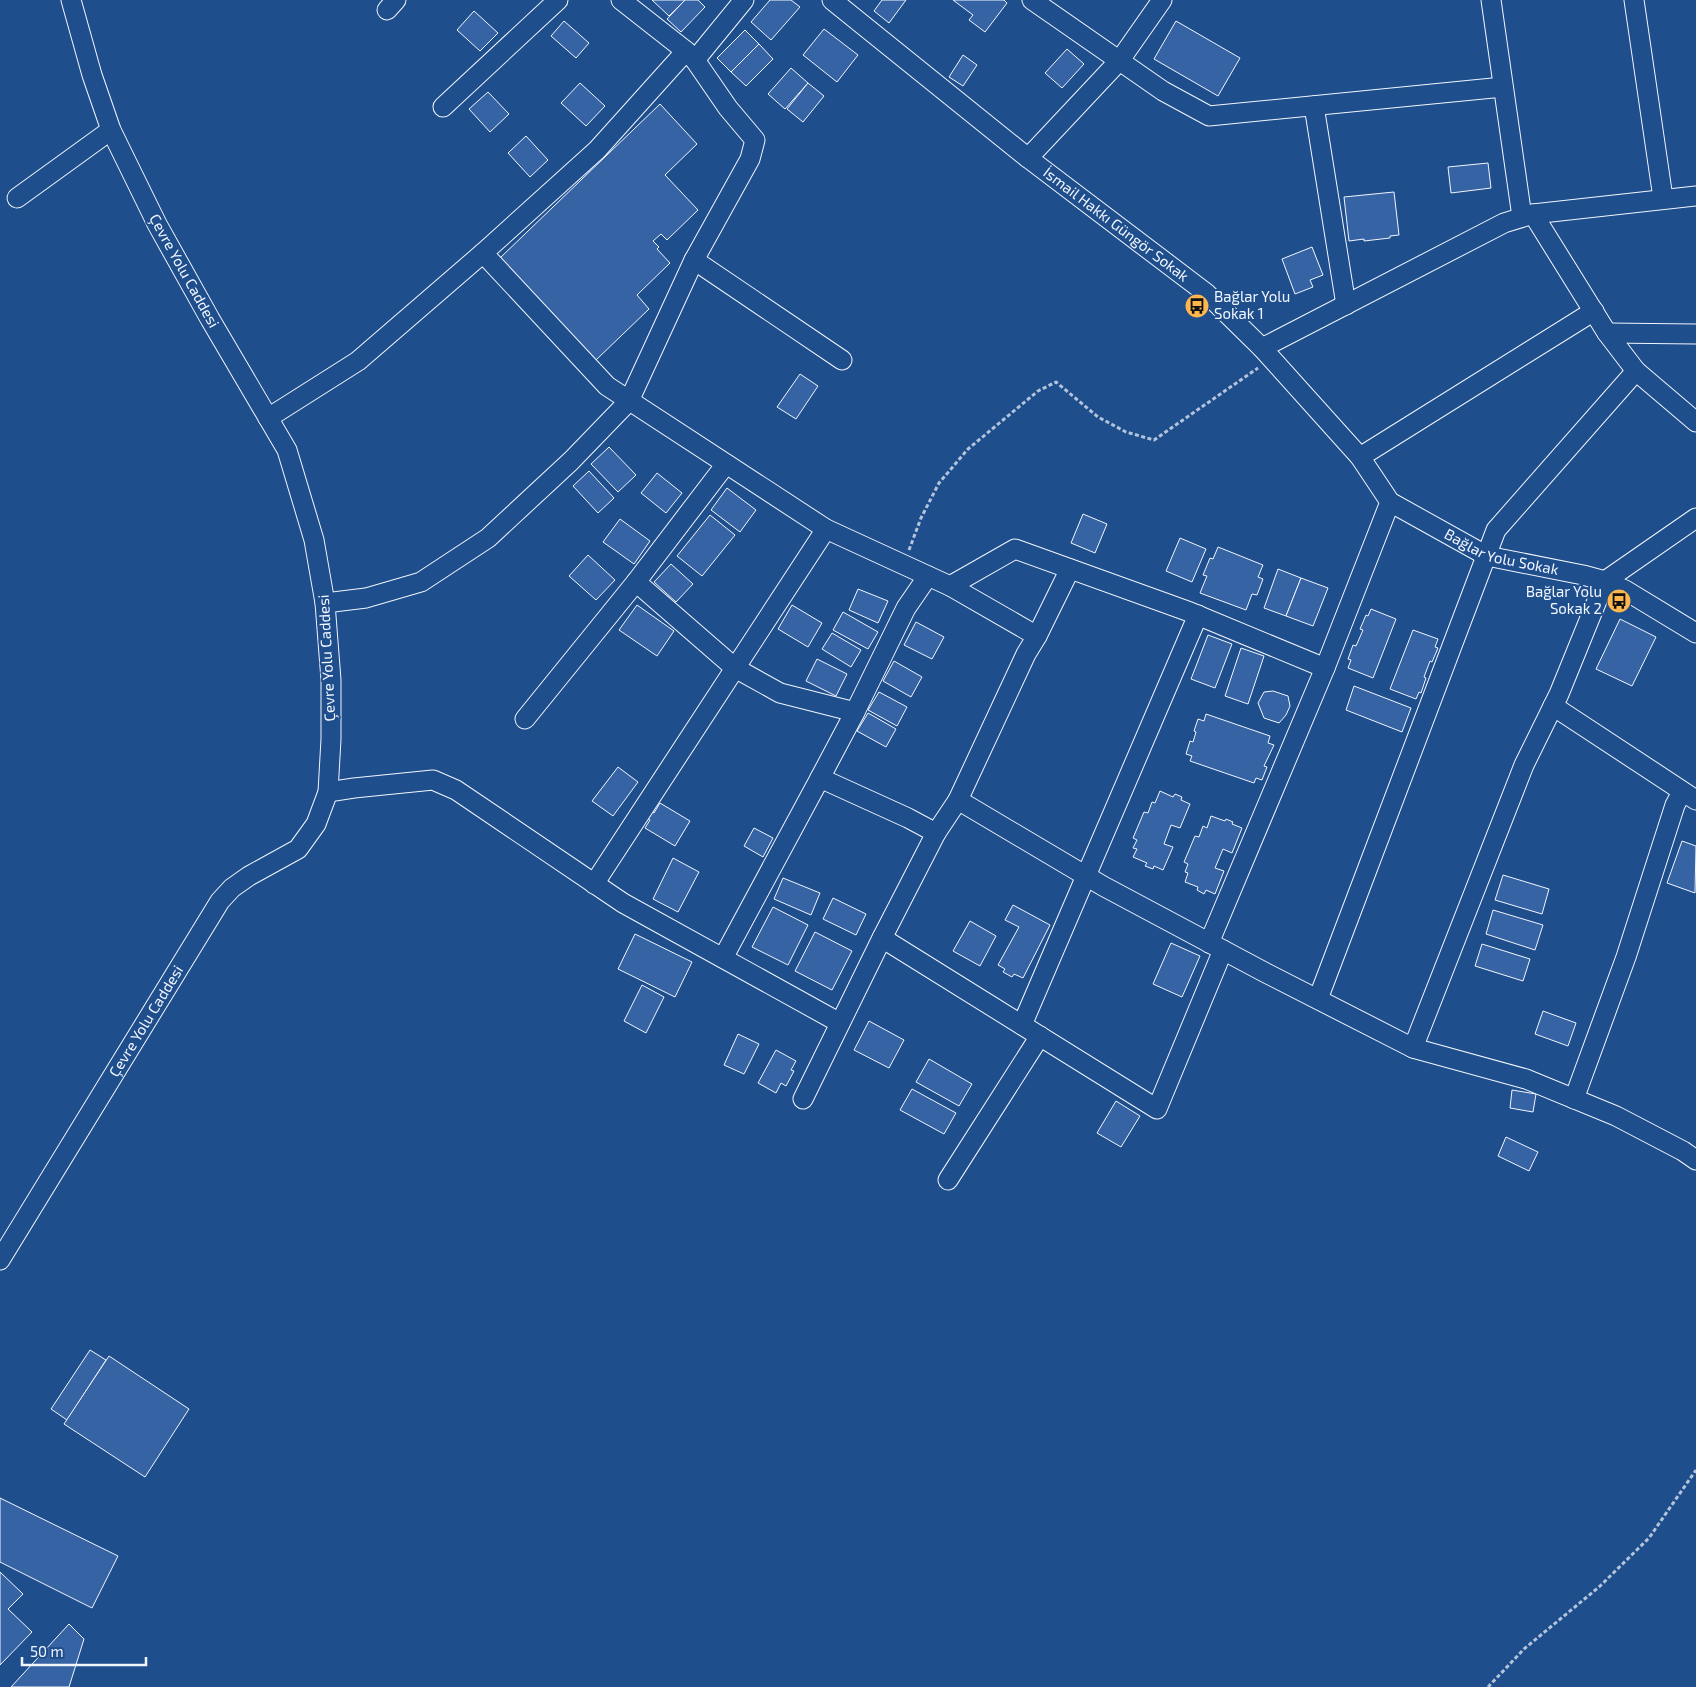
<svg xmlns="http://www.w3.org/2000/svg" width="1696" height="1687" viewBox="0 0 1696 1687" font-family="'Exo 2',sans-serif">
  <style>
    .building { fill: #3563a3; stroke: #f2f6ff }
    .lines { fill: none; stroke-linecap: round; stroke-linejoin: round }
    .minor-casing { stroke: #f2f6ff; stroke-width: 21 }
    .path { stroke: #b3c4dc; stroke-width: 3; stroke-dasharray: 4 2.5; stroke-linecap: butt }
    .minor { stroke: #1f4e8c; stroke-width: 19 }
    .labels { text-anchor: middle; stroke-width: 4; stroke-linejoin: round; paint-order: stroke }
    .street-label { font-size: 15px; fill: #f2f6ff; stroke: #1f4e8c }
    .poi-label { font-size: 15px; fill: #f2f6ff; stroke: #1f4e8c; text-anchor: start }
  </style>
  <rect width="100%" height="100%" fill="#1f4e8c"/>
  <g class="building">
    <path d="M652,0H685L669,16Z"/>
    <path d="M685,0H698L705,7L681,32L667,19Z"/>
    <path d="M770,0H791L800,7L771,40L751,22Z"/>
    <path d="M882,0H906L889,23L874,11Z"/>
    <path d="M953,0H1004L1007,3L985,32L969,20L973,15Z"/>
    <path d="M474,11L498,33L480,51L457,30Z"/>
    <path d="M564,21L589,43L576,58L551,36Z"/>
    <path d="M1176,21L1240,58L1218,96L1154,59Z"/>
    <path d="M824,29L858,55L837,82L803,55Z"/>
    <path d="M745,30L759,44L731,72L717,58Z"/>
    <path d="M759,44L773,59L746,86L731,72Z"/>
    <path d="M1067,49L1084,64L1062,88L1045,73Z"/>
    <path d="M963,55L977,65L963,86L949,77Z"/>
    <path d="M791,68L808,83L785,109L768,94Z"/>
    <path d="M580,83L605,106L586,126L561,103Z"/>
    <path d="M808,83L824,96L803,122L787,109Z"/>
    <path d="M488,92L509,114L490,132L469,109Z"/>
    <path d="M660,104L697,144L665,175L698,210L667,240L661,234L653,241L659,247L657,249L670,263L637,295L649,309L596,360L500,258Z"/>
    <path d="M526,136L548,160L530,177L508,153Z"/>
    <path d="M1488,163L1491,188L1451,193L1448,167Z"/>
    <path d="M1394,192L1399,235L1390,236V238L1364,241V239L1349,241L1344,197Z"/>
    <path d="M1312,247L1323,275L1310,280L1313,287L1295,294L1282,259Z"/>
    <path d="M800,374L818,386L796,419L777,407Z"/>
    <path d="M609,447L636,475L618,492L591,464Z"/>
    <path d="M589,471L614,498L598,513L573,486Z"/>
    <path d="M657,473L682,493L666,513L641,493Z"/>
    <path d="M727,488L756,510L740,532L711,510Z"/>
    <path d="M1083,514L1107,524L1095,553L1071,543Z"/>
    <path d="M710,515L735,535L702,576L677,556Z"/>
    <path d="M620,519L650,541L634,564L603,542Z"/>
    <path d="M1180,538L1206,549L1192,582L1166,571Z"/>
    <path d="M1218,547L1263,565L1258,577L1263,579L1257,595L1252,594L1246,610L1200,593L1207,576L1203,575L1210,558L1213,559Z"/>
    <path d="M588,555L615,580L596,600L569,576Z"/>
    <path d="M671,564L693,584L676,602L654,582Z"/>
    <path d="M1278,569L1301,578L1286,616L1264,608Z"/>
    <path d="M1301,578L1328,588L1313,626L1286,616Z"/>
    <path d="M858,589L888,601L878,623L849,610Z"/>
    <path d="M637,605L674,631L657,656L619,630Z"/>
    <path d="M792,605L822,623L808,647L778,629Z"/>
    <path d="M1371,609L1396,619L1373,678L1348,668L1351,660L1348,659L1353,645L1356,646L1363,630L1360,629L1366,615L1368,616Z"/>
    <path d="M843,612L878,632L868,649L833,630Z"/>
    <path d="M1620,619L1656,637L1632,686L1596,669Z"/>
    <path d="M916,622L944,637L932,659L904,645Z"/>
    <path d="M1413,630L1438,639L1435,647L1438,648L1432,662L1430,661L1424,677L1426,678L1421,693L1419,692L1416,699L1390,689Z"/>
    <path d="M832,633L861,650L851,667L822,649Z"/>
    <path d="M1208,635L1232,644L1215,688L1191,679Z"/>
    <path d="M1241,648L1264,656L1248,704L1225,696Z"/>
    <path d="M817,659L847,674L836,696L806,681Z"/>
    <path d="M894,661L922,677L911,697L883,681Z"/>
    <path d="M1354,686L1411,708L1402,732L1346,710Z"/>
    <path d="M1273,691L1288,696L1290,706L1286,715L1279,723L1264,718L1258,703L1264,692Z"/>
    <path d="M879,692L907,707L897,726L868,710Z"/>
    <path d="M868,713L896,729L886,747L857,731Z"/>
    <path d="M1206,714L1270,736L1268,743L1274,745L1264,766L1267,767L1262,780L1256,778L1254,783L1190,761L1192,756L1186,754L1190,741L1193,742L1196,732L1194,731L1198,719L1204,721Z"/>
    <path d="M618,767L638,782L613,816L592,801Z"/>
    <path d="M1160,791L1173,797L1175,794L1182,797L1181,800L1190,804L1180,828L1171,825L1164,844L1173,847L1163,870L1154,866L1153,869L1145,866L1147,863L1133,857L1137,849L1133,848L1137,840L1133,838L1144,812L1148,813L1152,802L1155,803Z"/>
    <path d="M660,803L690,821L675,846L645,828L650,820L645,817L649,810L654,813Z"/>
    <path d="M1211,816L1225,821L1226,819L1233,822L1232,824L1242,828L1232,853L1223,849L1215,868L1224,871L1215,894L1206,890L1204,894L1197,890L1198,887L1185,882L1188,873L1185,872L1188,864L1184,862L1195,836L1199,837L1203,826L1207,828Z"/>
    <path d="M754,828L773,838L763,857L744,846Z"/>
    <path d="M1682,841L1696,846L1695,893L1667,883Z"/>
    <path d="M673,858L699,872L678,912L653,899Z"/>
    <path d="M1503,875L1549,889L1542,914L1495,900Z"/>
    <path d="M783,878L820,893L811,915L774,899Z"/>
    <path d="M833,898L866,914L856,935L823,919Z"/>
    <path d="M1013,905L1050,925L1023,978L1014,974L1012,977L1003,972L1005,969L998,965L1019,927L1005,920Z"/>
    <path d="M773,907L808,925L788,965L752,947Z"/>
    <path d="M1493,910L1543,925L1535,950L1486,934Z"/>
    <path d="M970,921L996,936L980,966L953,951Z"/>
    <path d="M815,932L852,951L832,990L795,971Z"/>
    <path d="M635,934L692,962L675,997L618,969Z"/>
    <path d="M1171,943L1200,956L1182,997L1153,984Z"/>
    <path d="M1482,944L1530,959L1523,981L1475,966Z"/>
    <path d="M642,985L664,997L646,1033L624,1021Z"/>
    <path d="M1543,1011L1576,1023L1568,1046L1535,1034Z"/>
    <path d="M869,1021L904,1040L889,1068L854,1050Z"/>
    <path d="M738,1034L759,1044L744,1074L724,1065Z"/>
    <path d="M776,1050L796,1061L791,1070L794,1071L786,1086L781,1083L776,1093L758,1083Z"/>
    <path d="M929,1059L972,1084L959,1106L916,1082Z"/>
    <path d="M912,1089L956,1113L944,1134L900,1110Z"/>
    <path d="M1512,1090L1536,1094L1533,1112L1510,1108Z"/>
    <path d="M1116,1101L1140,1116L1121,1147L1097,1133Z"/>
    <path d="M1506,1137L1538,1152L1529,1171L1498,1156Z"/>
    <path d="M90,1350L106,1360L67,1420L51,1409Z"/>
    <path d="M109,1356L189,1409L145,1477L64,1424Z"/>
    <path d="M0,1498L118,1556L92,1608L0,1562Z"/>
    <path d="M0,1572L23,1594L8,1609L32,1632L0,1665Z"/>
    <path d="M69,1624L84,1639L69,1687H11Z"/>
  </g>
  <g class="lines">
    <defs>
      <g id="minor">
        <path d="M621,0L686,51L695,60L744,0"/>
        <path id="s1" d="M832,0L1028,158L1206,293L1262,348L1360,457L1390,502L1487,556L1583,575L1605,581L1625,590L1696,633"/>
        <path d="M1032,0L1163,91L1209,116L1503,87"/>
        <path d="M1491,0L1522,217"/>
        <path d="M1634,0L1663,198"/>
        <path d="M387,10L396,0"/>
        <path d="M1314,106L1346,305"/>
        <path d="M443,107L558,0"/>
        <path d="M1028,158L1120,60L1162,0"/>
        <path d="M17,198L111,130"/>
        <path d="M1533,214L1607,333L1636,371L1696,422"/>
        <path d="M483,253L607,386L826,529L950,586L1037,636L1026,654L958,800"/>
        <path d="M694,260L842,360"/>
        <path d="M1607,333L1696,334"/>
        <path d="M1262,348L1504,223L1533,214L1696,196"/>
        <path d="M268,418L358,361L483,253L597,150L686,51"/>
        <path d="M1360,457L1594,311"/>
        <path d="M636,582L735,668L780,693L855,712"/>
        <path d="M950,586L1015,549L1190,612L1325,668"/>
        <path d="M325,603L366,598L421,582L488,538L571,461L629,401L694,260L750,159L755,140L728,108L695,60"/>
        <path d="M1037,636L1070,569"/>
        <path d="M1553,706L1696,800"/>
        <path d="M525,719L636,582L726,464"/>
        <path d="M820,778L855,712L906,608L928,576"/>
        <path d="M328,792L354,788L433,780L456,790L623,903L840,1023"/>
        <path d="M594,884L826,529"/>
        <path d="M882,938L1157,1109L1223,950"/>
        <path d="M1209,943L1325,668L1390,502"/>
        <path d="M723,958L820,778L908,818L936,833L958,800L1103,886L1266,973L1413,1048L1526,1079L1616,1116L1683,1151L1696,1160"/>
        <path d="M1318,999L1496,530L1636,371"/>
        <path d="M1022,1025L1198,615"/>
        <path d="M1413,1048L1524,765L1559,694L1605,581L1696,518"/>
        <path d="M803,1099L882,938L936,833"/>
        <path d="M1574,1099L1626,957L1675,805L1682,792"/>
        <path d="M948,1180L1040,1036"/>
        <path id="s2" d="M0,1260L220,901L232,888L249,876L298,849L316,824L328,792L331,739V680L325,603L314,540L287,450L210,319L157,224L111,130L92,75L71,0"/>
      </g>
    </defs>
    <use href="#minor" class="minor-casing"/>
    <g class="path">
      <path d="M909,550L921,518L939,483L968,449L1038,391L1056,382L1098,417L1126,432L1154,440L1258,368"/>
      <path d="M1488,1687L1524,1649L1599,1587L1649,1538L1696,1470"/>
    </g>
    <use href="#minor" class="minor"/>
  </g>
  <defs>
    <symbol id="bus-disc" viewBox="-11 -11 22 22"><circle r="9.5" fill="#ffb74d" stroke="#1f4e8c"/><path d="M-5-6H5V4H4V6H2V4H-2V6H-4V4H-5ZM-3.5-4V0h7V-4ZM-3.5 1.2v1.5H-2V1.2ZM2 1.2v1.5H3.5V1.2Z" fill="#111"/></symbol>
  </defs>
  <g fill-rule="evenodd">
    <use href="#bus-disc" x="1183" y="292" width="28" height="28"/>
    <use href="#bus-disc" x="1605" y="587" width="28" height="28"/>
  </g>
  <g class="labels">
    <g class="street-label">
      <text dy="5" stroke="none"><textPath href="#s1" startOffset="362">İsmail Hakkı Güngör Sokak</textPath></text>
      <text transform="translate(184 271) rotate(61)" y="5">Çevre Yolu Caddesi</text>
      <text dy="5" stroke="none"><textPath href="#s1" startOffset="878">Bağlar Yolu Sokak</textPath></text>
      <text transform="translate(327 658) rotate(-93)" y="5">Çevre Yolu Caddesi</text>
      <text dy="5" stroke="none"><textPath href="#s2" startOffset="280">Çevre Yolu Caddesi</textPath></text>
    </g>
    <g class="poi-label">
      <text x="1214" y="302">Bağlar Yolu<tspan x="1214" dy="17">Sokak 1</tspan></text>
      <text x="1602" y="597" text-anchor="end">Bağlar Yolu<tspan x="1602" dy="17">Sokak 2</tspan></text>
    </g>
  </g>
  <path d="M22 1657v8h124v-8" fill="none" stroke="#f2f6ff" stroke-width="2.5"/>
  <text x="30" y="1657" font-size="15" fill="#f2f6ff" stroke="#1f4e8c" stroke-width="4" paint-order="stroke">50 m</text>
</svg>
